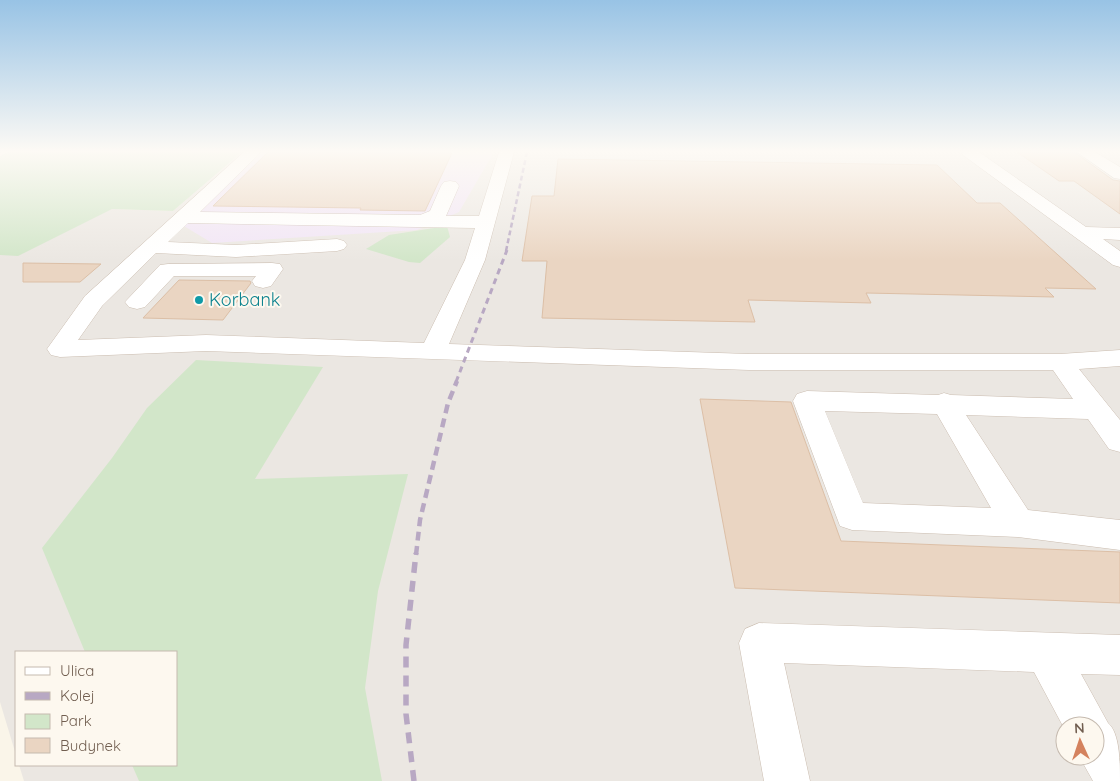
<svg xmlns="http://www.w3.org/2000/svg" width="1120" height="781" viewBox="0 0 1120 781" font-family="Quicksand,sans-serif">
  <style>
    .industrial { fill: #ebe7e2; fill-rule: evenodd }
    .education { fill: #f1e5f6 }
    .green { fill: #d2e6c9 }
    .building { fill: #ead5c2; stroke: #dcbfa6 }
    .lines { fill: none; stroke-linecap: round; stroke-linejoin: round }
    .minor-casing { stroke: #cbbdb0; stroke-width: 1 }
    .minor { fill: #fff; fill-rule: evenodd }
    .rail-far3 { stroke: #b8a8c3; stroke-width: 2.5; stroke-dasharray: 5 3; stroke-linecap: butt }
    .rail-far2 { stroke: #b8a8c3; stroke-width: 3; stroke-dasharray: 6 4.5; stroke-linecap: butt }
    .rail-far1 { stroke: #b8a8c3; stroke-width: 4.5; stroke-dasharray: 9 5.5; stroke-linecap: butt }
    .rail { stroke: #b8a8c3; stroke-width: 5.5; stroke-dasharray: 11 8; stroke-linecap: butt }
    .culture-dot { fill: #0f9aa8; stroke: #fdf8ef; stroke-width: 2 }
    .labels { text-anchor: middle; stroke-width: 4; stroke-linejoin: round; paint-order: stroke }
    .culture-label { font-size: 18px; fill: #0d838f; stroke: #fdf8ef; text-anchor: start }
  </style>
  <rect width="100%" height="100%" fill="#faf5e9"/>
  <path class="industrial" d="M242,152H1120V781H24L19,765H176V652H16V755L0,702V205L173,211ZM1065,726H1095V756H1065Z"/>
  <path class="education" d="M262,152H494L459,212L417,230L212,243L184,226Z"/>
  <g class="green">
    <path d="M8,152H242L173,211L112,209L18,256L0,255V156Z"/>
    <path d="M447,226L450,237L420,263L409,262L366,249L389,235Z"/>
    <path d="M196,360L323,367L255,479L408,474L378,591L365,688L382,781H139L132,765H176V652H85L42,548L112,458L147,408Z"/>
  </g>
  <g class="building">
    <path d="M268,152L394,153L395,152L452,153L425,211L360,210L361,208L213,206Z"/>
    <path d="M1017,152H1074L1113,180L1120,181V214L1074,181H1059Z"/>
    <path d="M558,159L937,165L977,203H1000L1096,289L1045,288L1054,297L866,293L871,303L748,300L755,322L542,318L547,261H522L532,196H554Z"/>
    <path d="M23,263L101,264L80,282H23Z"/>
    <path d="M179,280L250,281L251,283L223,320L143,318Z"/>
    <path d="M700,399L791,402L841,541L1120,552V603L735,588Z"/>
  </g>
  <g class="lines">
    <defs>
      <g id="minor">
        <path d="M244,152H261L200,212L420,215L430,211L441,186L444,182L450,181L456,182L459,186L446,216H479L499,152H514L485,260L449,344L749,354H1060L1120,350V366L1079,369L1120,420V452L1109,449L1088,419L966,415L1028,510L1120,520V550L1018,537L852,530L840,526L793,401L797,394L807,391L938,395L944,393L951,395L1073,399L1053,370H749L206,351L60,357L51,355L47,349L85,296ZM188,223L475,228L465,260L424,343L206,335L78,340L102,306L156,253L236,257L337,251L344,249L347,245L344,241L337,239L236,245L168,242ZM825,411L937,414L991,508L863,503Z"/>
        <path d="M962,152H979L1086,227L1120,228V240L1103,239L1120,251V267L1113,265L963,155Z"/>
        <path d="M1077,152H1095L1120,167V179L1114,178Z"/>
        <path d="M272,263L280,264L283,269L271,286L263,288L255,286L252,281L256,276H174L145,307L137,309L129,307L125,302L160,265L168,264Z"/>
        <path d="M759,623L1120,635V675L1081,674L1108,723C1120,733 1120,763 1120,781H1093L1079,756H1095V726H1065V730L1034,672L784,663L810,781H764L739,643L745,629Z"/>
      </g>
    </defs>
    <use href="#minor" class="minor-casing"/>
    <use href="#minor" class="minor"/>
    <path class="rail-far3" d="M506,251L527,152"/>
    <path class="rail-far2" d="M456,382L507,250"/>
    <path class="rail-far1" d="M416,555L420,520L448,403L457,381"/>
    <path class="rail" d="M414,781L406,714V645L416,553"/>
  </g>
  <linearGradient id="sky" x2="0" y2="1"><stop stop-color="#98c3e5"/><stop offset="0.58" stop-color="#fdfaf5"/><stop offset="1" stop-color="#fdfaf5" stop-opacity="0"/></linearGradient>
  <rect width="1120" height="261" fill="url(#sky)"/>
  <circle class="culture-dot" cx="199" cy="300" r="5"/>
  <g class="labels">
    <g class="culture-label">
      <text x="209" y="306">Korbank</text>
    </g>
  </g>
  <rect x="15" y="651" width="162" height="115" fill="#fdf8ef" stroke="#c5baaf"/>
  <rect x="25" y="667" width="25" height="8" fill="#ffffff" stroke="#c5baaf"/>
  <text x="60" y="676" font-size="15" fill="#715e50">Ulica</text>
  <rect x="25" y="692" width="25" height="8" fill="#b8a8c3" stroke="#c5baaf"/>
  <text x="60" y="701" font-size="15" fill="#715e50">Kolej</text>
  <rect x="25" y="714" width="25" height="15" fill="#d2e6c9" stroke="#c5baaf"/>
  <text x="60" y="726" font-size="15" fill="#715e50">Park</text>
  <rect x="25" y="738" width="25" height="15" fill="#ead5c2" stroke="#c5baaf"/>
  <text x="60" y="751" font-size="15" fill="#715e50">Budynek</text>
  <g transform="translate(1080 741) rotate(357)"><circle r="24" fill="#fdf8ef" stroke="#c5baaf"/>
  <path d="M0-4L9 19L0 12L-9 19Z" fill="#d4825e"/>
  <text y="-8" font-size="14" font-weight="bold" text-anchor="middle" fill="#715e50">N</text>
  </g>
</svg>
